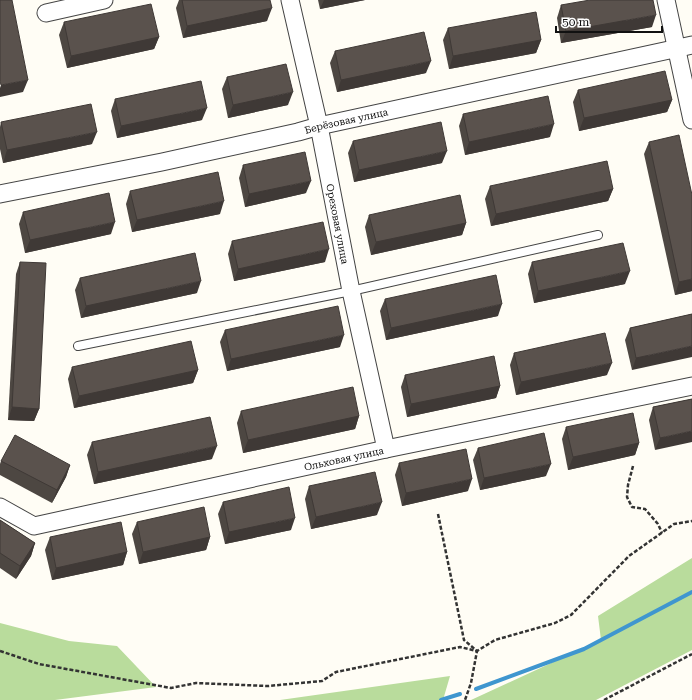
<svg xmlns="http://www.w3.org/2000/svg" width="692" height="700" viewBox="0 0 692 700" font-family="'Roboto Serif',serif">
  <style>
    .forest { fill: #b9dc9c }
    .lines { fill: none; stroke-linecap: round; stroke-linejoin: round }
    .stream { stroke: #3f96cf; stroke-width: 4 }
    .lane-casing { stroke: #444; stroke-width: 10 }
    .street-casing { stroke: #444; stroke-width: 19 }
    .path { stroke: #333; stroke-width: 2.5; stroke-dasharray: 4 2; stroke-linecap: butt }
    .lane { stroke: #fff; stroke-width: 8 }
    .street { stroke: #fff; stroke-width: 17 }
    .wall { fill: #4d4742 }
    .shaded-wall { fill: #3f3936 }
    .building { fill: #5a524d; stroke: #3f3936 }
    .labels { text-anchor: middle; stroke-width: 4; stroke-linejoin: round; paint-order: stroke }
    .street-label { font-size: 10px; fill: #111; stroke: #fff }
  </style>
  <rect width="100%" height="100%" fill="#fffdf5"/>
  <g class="forest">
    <path d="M692,558V650L596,700H471L601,640L598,616Z"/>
    <path d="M0,623L69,641L117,646L156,687L55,700H0Z"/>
    <path d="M450,676L443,700H280Z"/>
  </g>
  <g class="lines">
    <g class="stream">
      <path d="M476,689L584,649L692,592"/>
      <path d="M441,700L460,694"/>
    </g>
    <defs>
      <path id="lane" d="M78,346L351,291L598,235"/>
      <g id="street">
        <path id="s1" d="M290,0L319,126L351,291L386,449"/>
        <path d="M666,0L692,120"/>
        <path d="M46,13L104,0"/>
        <path id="s2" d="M0,194L162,162L298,132L319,126L692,45"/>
        <path id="s3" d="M0,507L34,526L386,449L692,386"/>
      </g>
    </defs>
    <use href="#lane" class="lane-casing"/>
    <use href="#street" class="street-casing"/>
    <g class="path">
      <path d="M633,466L628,485L627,497L632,507L645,509L658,524L662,533"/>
      <path d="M438,514L464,640L477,651L471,683L465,700"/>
      <path d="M0,651L39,664L171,688L196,683L268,686L322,681L336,672L460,647L477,651L495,640L555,623L571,615L629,556L674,524L692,521"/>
      <path d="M604,700L692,654"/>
    </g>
    <use href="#lane" class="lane"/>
    <use href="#street" class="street"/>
  </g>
  <g class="wall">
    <path d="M179,0H270L267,21L183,38L176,8Z"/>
    <path d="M318,0H365L320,9Z"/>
    <path d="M561,5L652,27L561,43L557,18Z"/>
    <path d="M64,22L159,37L154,49L67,68L59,35Z"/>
    <path d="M448,28L541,40L536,53L449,69L443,40Z"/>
    <path d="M335,51L426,73L337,92L330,63Z"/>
    <path d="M227,77L288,105L228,118L222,89Z"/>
    <path d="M578,90L672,100L667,112L579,131L573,102Z"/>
    <path d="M115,99L202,120L117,138L111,111Z"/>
    <path d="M463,114L550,137L465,155L459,126Z"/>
    <path d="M1,122L92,144L3,163L0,149V127Z"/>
    <path d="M353,141L442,163L354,182L348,153Z"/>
    <path d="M649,142L692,291L675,295L644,154Z"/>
    <path d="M243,165L306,193L245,207L239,178Z"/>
    <path d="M490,186L613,189L608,201L491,226L485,199Z"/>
    <path d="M130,191L220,214L132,232L126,204Z"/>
    <path d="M23,212L111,234L25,253L19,224Z"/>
    <path d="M369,215L466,223L462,235L371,255L365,227Z"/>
    <path d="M232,241L325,262L234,281L228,254Z"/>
    <path d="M20,262L39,409L34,421L8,420L16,274Z"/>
    <path d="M532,262L625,284L534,303L528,274Z"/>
    <path d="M80,278L197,293L81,318L75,290Z"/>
    <path d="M385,299L498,316L386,340L380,311Z"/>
    <path d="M692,314L632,370L625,340L630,328Z"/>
    <path d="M225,330L340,347L227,371L220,342Z"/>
    <path d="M514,353L607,375L516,395L510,365Z"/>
    <path d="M72,367L198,370L193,383L74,408L68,379Z"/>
    <path d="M405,375L500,386L496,398L407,417L401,387Z"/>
    <path d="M692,399L655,450L649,420L653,407Z"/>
    <path d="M241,411L359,416L355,429L243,453L237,423Z"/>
    <path d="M566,427L639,443L635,455L568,470L562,439Z"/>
    <path d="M92,442L212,459L94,484L87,455Z"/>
    <path d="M478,448L546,476L480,490L473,460Z"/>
    <path d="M1,461L70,465L66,477L52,503L0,475V464Z"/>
    <path d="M399,463L468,491L402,506L395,475Z"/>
    <path d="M309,486L377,515L311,529L305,499Z"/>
    <path d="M223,502L291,530L225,544L218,514Z"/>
    <path d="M0,520L35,543L31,556L16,579L0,568Z"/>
    <path d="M137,522L210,537L206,550L139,564L132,534Z"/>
    <path d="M50,537L127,552L123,565L52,580L45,550Z"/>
  </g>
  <g class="shaded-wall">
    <path d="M324,0H365L320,9Z"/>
    <path d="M272,8L267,21L183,38L187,26Z"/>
    <path d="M656,15L652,27L561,43L566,31Z"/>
    <path d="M159,37L154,49L67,68L71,56Z"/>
    <path d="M541,40L536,53L449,69L453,56Z"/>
    <path d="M431,61L426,73L337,92L341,80Z"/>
    <path d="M28,80L23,92L0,97V88L1,85Z"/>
    <path d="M293,92L288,105L228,118L233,105Z"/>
    <path d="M672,100L667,112L579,131L584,118Z"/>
    <path d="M207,108L202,120L117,138L121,126Z"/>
    <path d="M554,124L550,137L465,155L469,142Z"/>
    <path d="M97,132L92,144L3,163L7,150Z"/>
    <path d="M447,151L442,163L354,182L359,170Z"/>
    <path d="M311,181L306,193L245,207L249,194Z"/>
    <path d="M613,189L608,201L491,226L496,214Z"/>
    <path d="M224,201L220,214L132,232L137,220Z"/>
    <path d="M115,222L111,234L25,253L30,240Z"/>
    <path d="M466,223L462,235L371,255L376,242Z"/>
    <path d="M329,249L325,262L234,281L238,269Z"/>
    <path d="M630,271L625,284L534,303L538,291Z"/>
    <path d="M692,279V291L675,295L679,282Z"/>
    <path d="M201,281L197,293L81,318L86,306Z"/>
    <path d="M502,304L498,316L386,340L391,328Z"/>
    <path d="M344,335L340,347L227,371L231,359Z"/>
    <path d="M692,346V357L632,370L636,358Z"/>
    <path d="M612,363L607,375L516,395L521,382Z"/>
    <path d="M198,370L193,383L74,408L79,396Z"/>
    <path d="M500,386L496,398L407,417L411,404Z"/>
    <path d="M12,407L39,409L34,421L8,420Z"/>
    <path d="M359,416L355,429L243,453L248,440Z"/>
    <path d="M692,431V442L655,450L660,438Z"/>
    <path d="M639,443L635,455L568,470L573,457Z"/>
    <path d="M217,446L212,459L94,484L98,472Z"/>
    <path d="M551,464L546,476L480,490L484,478Z"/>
    <path d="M70,465L66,477L52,503L57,490Z"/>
    <path d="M472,479L468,491L402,506L406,493Z"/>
    <path d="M382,502L377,515L311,529L316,517Z"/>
    <path d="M295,518L291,530L225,544L229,532Z"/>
    <path d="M210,537L206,550L139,564L143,552Z"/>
    <path d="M35,543L31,556L16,579L20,566Z"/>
    <path d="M127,552L123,565L52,580L56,568Z"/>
  </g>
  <g class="building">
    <path d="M0,0H12L28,80L1,85L0,81Z"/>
    <path d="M182,0H270L272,8L187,26Z"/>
    <path d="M590,0H653L656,15L566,31L561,5Z"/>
    <path d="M151,4L159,37L71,56L64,22Z"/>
    <path d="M536,12L541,40L453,56L448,28Z"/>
    <path d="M424,32L431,61L341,80L335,51Z"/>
    <path d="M286,64L293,92L233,105L227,77Z"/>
    <path d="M665,71L672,100L584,118L578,90Z"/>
    <path d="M201,81L207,108L121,126L115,99Z"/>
    <path d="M548,96L554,124L469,142L463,114Z"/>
    <path d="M91,104L97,132L7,150L1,122Z"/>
    <path d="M441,122L447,151L359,170L353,141Z"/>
    <path d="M679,135L692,195V279L679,282L649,142Z"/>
    <path d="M305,152L311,181L249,194L243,165Z"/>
    <path d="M607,161L613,189L496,214L490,186Z"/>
    <path d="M218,172L224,201L137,220L130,191Z"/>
    <path d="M109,193L115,222L30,240L23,212Z"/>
    <path d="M460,195L466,223L376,242L369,215Z"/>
    <path d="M323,222L329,249L238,269L232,241Z"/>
    <path d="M623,243L630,271L538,291L532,262Z"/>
    <path d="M195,253L201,281L86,306L80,278Z"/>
    <path d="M20,262L46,263L39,409L12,407Z"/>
    <path d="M496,275L502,304L391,328L385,299Z"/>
    <path d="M338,306L344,335L231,359L225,330Z"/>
    <path d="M692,314V346L636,358L630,328Z"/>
    <path d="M605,333L612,363L521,382L514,353Z"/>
    <path d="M191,341L198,370L79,396L72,367Z"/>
    <path d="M494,356L500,386L411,404L405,375Z"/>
    <path d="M353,387L359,416L248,440L241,411Z"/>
    <path d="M692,399V431L660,438L653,407Z"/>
    <path d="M633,413L639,443L573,457L566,427Z"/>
    <path d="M210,417L217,446L98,472L92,442Z"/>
    <path d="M544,433L551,464L484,478L478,448Z"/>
    <path d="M15,435L70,465L57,490L1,461Z"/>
    <path d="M466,449L472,479L406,493L399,463Z"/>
    <path d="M375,472L382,502L316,517L309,486Z"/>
    <path d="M289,487L295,518L229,532L223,502Z"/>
    <path d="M204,507L210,537L143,552L137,522Z"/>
    <path d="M0,520L35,543L20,566L0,553Z"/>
    <path d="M121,522L127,552L56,568L50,537Z"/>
  </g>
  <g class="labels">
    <g class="street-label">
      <text dy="4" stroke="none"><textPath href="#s2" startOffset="354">Берёзовая улица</textPath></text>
      <text dy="4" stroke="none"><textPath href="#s1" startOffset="229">Ореховая улица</textPath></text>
      <text dy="4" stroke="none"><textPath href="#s3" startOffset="356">Ольховая улица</textPath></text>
    </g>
  </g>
  <path d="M556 26v6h106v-6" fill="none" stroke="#111111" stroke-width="2"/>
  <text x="562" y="26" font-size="12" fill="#111111" stroke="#ffffff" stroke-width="3" paint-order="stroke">50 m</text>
</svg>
